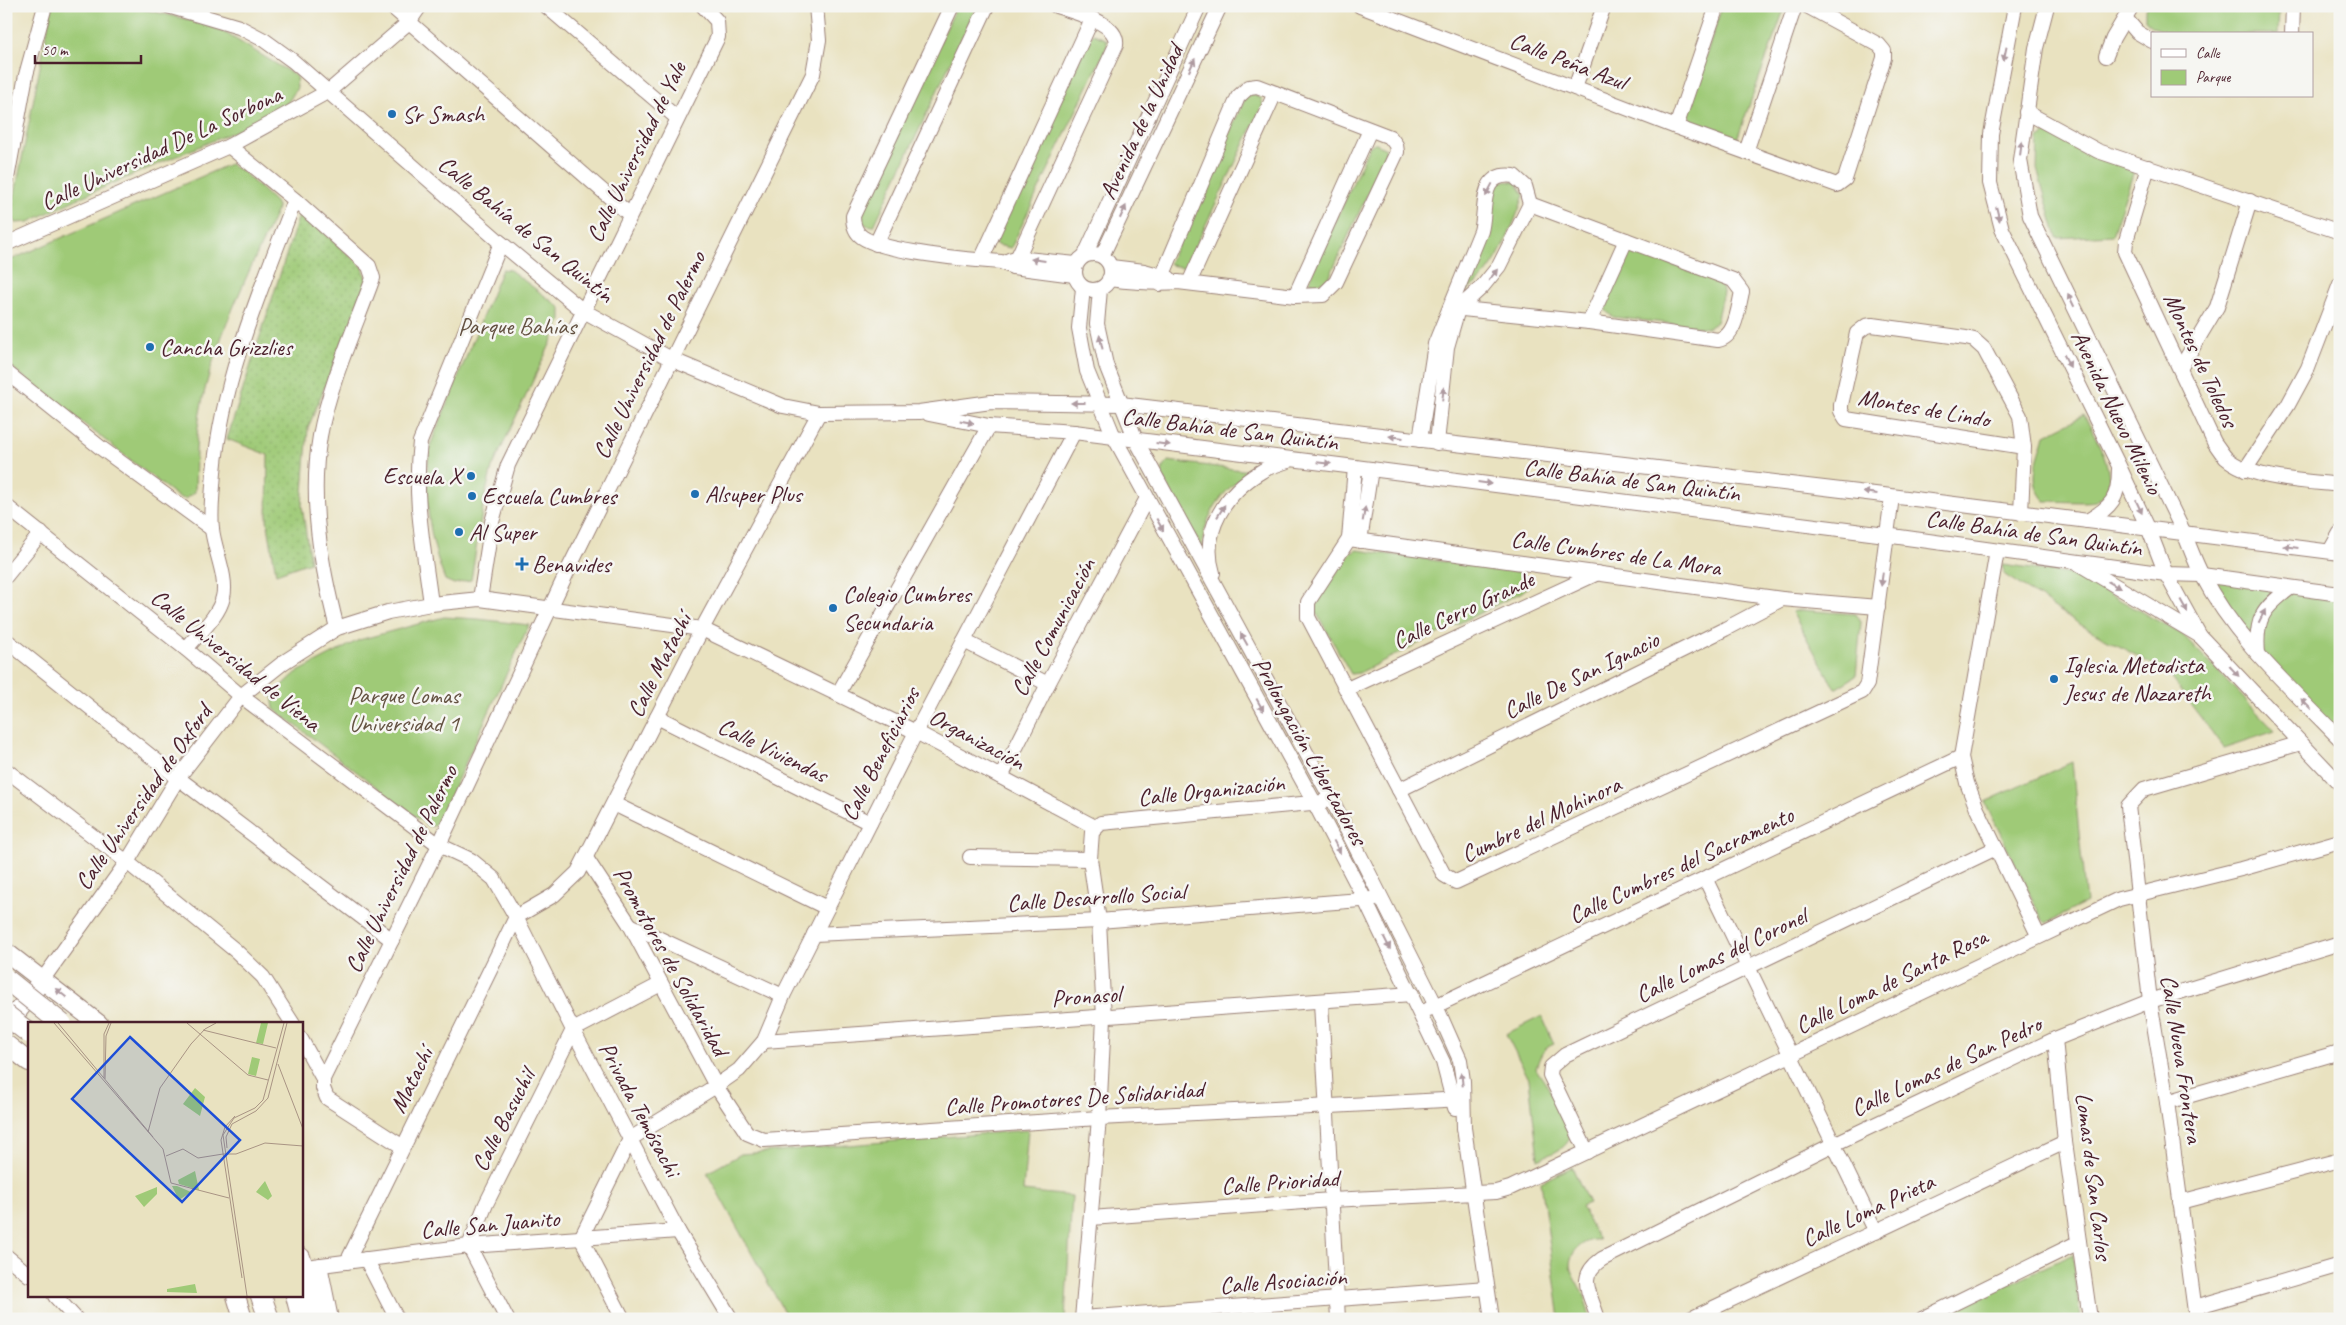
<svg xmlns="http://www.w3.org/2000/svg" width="2346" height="1325" viewBox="0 0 2346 1325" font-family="Caveat,sans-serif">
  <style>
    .grass { fill: url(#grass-dots); stroke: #747451 }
    .green { fill: #9fca77; stroke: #747451 }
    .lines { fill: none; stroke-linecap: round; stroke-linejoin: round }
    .minor-casing { stroke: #9a8076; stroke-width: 16 }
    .major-casing { stroke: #9a8076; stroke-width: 20 }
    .highway-casing { stroke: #9a8076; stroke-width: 22 }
    .minor { stroke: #fff; stroke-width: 14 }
    .major { stroke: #fff; stroke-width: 18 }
    .highway { stroke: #fff; stroke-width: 20 }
    .highway-bridge-casing { stroke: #9a8076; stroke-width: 22; stroke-linecap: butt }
    .highway-bridge { stroke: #fff; stroke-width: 20 }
    .oneway { fill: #ae9aa0 }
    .poi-dot { fill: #1f6fb2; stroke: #f6f6f2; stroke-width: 2 }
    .labels { text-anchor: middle; stroke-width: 5; stroke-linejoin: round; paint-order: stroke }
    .street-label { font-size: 24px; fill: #4a1f2b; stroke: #f6f6f2 }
    .poi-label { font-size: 24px; fill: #4a1f2b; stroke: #f6f6f2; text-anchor: start }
    .park-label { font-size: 24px; fill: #645242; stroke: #f6f6f2 }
    .inset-road { fill: none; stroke: #a99484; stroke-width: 1 }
    .view { fill: #1d4ed8; fill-opacity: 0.15; stroke: #1d4ed8; stroke-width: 2.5 }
    .inset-edge { fill: none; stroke: #4a1f2b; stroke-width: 2.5 }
  </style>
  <defs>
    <pattern id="grass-dots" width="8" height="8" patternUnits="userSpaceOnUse" patternTransform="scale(1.25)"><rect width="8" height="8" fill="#9fca77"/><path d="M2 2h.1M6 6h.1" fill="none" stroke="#8aad67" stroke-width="1.8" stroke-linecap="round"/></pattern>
  </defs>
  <rect width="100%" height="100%" fill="#f6f6f2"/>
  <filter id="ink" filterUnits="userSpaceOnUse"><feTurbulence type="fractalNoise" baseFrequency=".02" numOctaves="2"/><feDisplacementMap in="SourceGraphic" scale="10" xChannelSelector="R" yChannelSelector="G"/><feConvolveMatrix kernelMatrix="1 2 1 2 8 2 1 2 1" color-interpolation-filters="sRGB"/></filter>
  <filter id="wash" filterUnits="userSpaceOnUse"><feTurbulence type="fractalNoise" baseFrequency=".0096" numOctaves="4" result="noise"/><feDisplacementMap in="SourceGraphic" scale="20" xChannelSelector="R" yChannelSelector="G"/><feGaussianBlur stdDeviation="1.12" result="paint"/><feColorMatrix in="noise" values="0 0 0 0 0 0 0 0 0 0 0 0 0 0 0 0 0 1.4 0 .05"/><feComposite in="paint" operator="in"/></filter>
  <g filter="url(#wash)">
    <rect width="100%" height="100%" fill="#e9e2c0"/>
    <path class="grass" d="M300,212L363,267L367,282L308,428L302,505L310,562L276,574L267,519L268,455L227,439Z"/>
    <g class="green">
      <path d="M52,6H129L203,23L227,34L296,76L297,88L287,104L240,129L81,197L29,222L16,223L11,214Z"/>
      <path d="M957,6H977L874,226L866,225L859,220L858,214Z"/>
      <path d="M1722,6H1781L1784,10L1737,139L1724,137L1693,124L1688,113Z"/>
      <path d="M2148,6H2279L2278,34H2173L2153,27L2145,20V11Z"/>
      <path d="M1094,34L1107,40V46L1011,248L997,245L994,242L1089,39Z"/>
      <path d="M1253,95L1261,98L1263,105L1185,268L1171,265L1169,263L1246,97Z"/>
      <path d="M2049,132L2134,171L2112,235L2057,238L2037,169L2038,138Z"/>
      <path d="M1374,143L1386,149L1384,158L1329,278C1322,283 1316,286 1309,281L1369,147Z"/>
      <path d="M230,164L243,172L275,202L278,208C249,273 206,356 198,427C195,448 196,470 195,492L185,499L178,497L6,363V262Z"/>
      <path d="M1499,181L1516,182L1524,195C1516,219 1499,262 1481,279C1475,285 1468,289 1462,294V288C1475,261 1499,230 1489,200Z"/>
      <path d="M1637,251L1721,283L1723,292L1716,322L1708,328L1613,317L1606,311V301L1629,253Z"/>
      <path d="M502,269L510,270L561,308V321L492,468L484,500L471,580L454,584L445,580C428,536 423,493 430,446Z"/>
      <path d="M2084,415C2092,431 2129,491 2095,501C2088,503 2055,501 2045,501C2026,481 2039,459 2045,435Z"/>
      <path d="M1168,461L1250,471C1223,490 1204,514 1202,548L1162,476L1163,467Z"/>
      <path d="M1357,550L1520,572L1529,579V586L1522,592L1359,673L1351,674L1316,612L1318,600L1349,554Z"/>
      <path d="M2002,565L2075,575L2183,635L2275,731L2224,748L2166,672L2081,625L2005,575Z"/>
      <path d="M2209,576L2340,593V719L2327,730L2258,656Z"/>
      <path d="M1800,610L1856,614L1861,622L1856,676L1835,689L1792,612Z"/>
      <path d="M444,617L478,619L529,625L440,818L434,826H428L274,709L272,695L296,673L359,640Z"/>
      <path d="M2072,762L2086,903L2046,923L2042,919L1985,802Z"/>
      <path d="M1542,1016L1554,1044C1543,1048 1539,1057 1536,1069L1548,1087L1571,1133C1568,1150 1552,1153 1538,1159L1529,1079L1506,1034Z"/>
      <path d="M1028,1130L1023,1191L1072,1196L1065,1319H788L707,1173L741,1154Z"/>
      <path d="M1572,1167L1589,1203L1581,1206L1599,1240C1584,1238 1566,1254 1571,1270C1574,1278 1579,1285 1582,1292C1586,1300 1588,1310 1590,1319H1560L1541,1182Z"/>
      <path d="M2073,1254L2080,1319H1933Z"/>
    </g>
  </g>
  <g filter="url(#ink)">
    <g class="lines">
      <defs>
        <g id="minor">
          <path d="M168,6L239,27L264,40L293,61L501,243L582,310L673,360L783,406L819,413L919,412L991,402L1121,404L1883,495L2340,553"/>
          <path d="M391,6L630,215"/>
          <path d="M546,6L677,118"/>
          <path d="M952,6L853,216C853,224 855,232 862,237C883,252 972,260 1001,262L1013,267L1074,275"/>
          <path d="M1360,6L1676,127L1837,185L1845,179L1884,58V51L1879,45L1807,6"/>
          <path d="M2015,6L1991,134L1990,183L2002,229L2119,466L2149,530L2166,574L2200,636L2340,784"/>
          <path d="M2047,6L2036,48L2020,160L2030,216L2184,533C2190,547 2195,562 2202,575C2235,639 2291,688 2340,739"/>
          <path d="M2126,19L2137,32L2152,41"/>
          <path d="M2292,34L2293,6"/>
          <path d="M2106,56L2113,38L2132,6"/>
          <path d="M1575,88L1604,6"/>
          <path d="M2026,112L2098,151L2340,232"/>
          <path d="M1676,127L1717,6"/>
          <path d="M229,146L295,200L369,266L373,278C355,328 329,385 320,436C309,500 321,566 337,628"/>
          <path d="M1746,152L1795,6"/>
          <path d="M2148,167L2126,241L2125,252L2214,442C2218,447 2222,454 2226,458C2252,480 2307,481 2340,485"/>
          <path d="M6,184L26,75L45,6"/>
          <path d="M6,244L229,146L329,91L409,22L420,6"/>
          <path d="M876,244L987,6"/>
          <circle cx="1093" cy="272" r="18"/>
          <path d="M1085,255L1199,6"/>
          <path d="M1102,256L1220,6"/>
          <path d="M981,260L1092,19"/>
          <path d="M1009,260L1016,258L1076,264"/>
          <path d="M1013,267L1116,45C1119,22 1073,12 1056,6"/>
          <path d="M1111,267L1144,271L1169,278"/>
          <path d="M1109,279C1133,282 1155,284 1178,282L1295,296L1323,295L1336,282L1397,152L1396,145L1390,137L1257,86L1249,87L1238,97L1159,284"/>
          <path d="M1189,283L1275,93"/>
          <path d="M1083,288L1079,328L1087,371L1114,437L1314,802L1365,900L1443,1062L1455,1108"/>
          <path d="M1100,289L1097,324L1106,365L1136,440L1333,802L1436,1006L1460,1060L1463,1081L1464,1128L1492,1319"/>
          <path d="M1295,296L1370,130"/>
          <path d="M1453,308L1589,322L1718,340C1736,337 1738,308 1742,292L1733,280L1530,204"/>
          <path d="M1589,322L1626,240"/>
          <path d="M2181,367L2217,307L2250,201"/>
          <path d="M6,372L101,448L212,529"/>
          <path d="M929,414L989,426L1074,432L1355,467L1878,534L2166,574L2202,575L2340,594"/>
          <path d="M1420,440L1435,344L1481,231C1487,209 1478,171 1514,176L1525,186L1530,204L1499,266L1482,287L1458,309L1447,347L1437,443"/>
          <path d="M1355,467L1349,539L1308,602V617L1444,875L1456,882L1862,692L1867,684L1892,497"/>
          <path d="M2245,470L2288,405L2308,368L2340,284"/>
          <path d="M6,506L186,649L241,696L439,845L471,860L494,879L516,917L573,1030L678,1231L731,1319"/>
          <path d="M2021,513L2024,447L2020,416L1984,349L1974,340L1966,338L1872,325L1866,326L1857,333L1841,405V411L1846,419L2024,447"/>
          <path d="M2087,521C2112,507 2119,498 2119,469"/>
          <path d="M1349,539L1782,599L1878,607"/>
          <path d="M1360,541L1371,469"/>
          <path d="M1997,551L1961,757L1967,783L1977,809L2038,935"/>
          <path d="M2330,551L2340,533"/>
          <path d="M2079,564L2200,636"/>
          <path d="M1213,573C1200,531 1226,492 1262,471C1270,466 1279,464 1288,461"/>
          <path d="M6,576L41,533"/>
          <path d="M480,599L492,522L508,465L718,37L717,21L703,6"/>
          <path d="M431,604C424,550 413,496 420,442L501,243"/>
          <path d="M6,640L178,778L392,940"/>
          <path d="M964,641L1048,684"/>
          <path d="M186,649C198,634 219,616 223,597C228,578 214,549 212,529C210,511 213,490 214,472C223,376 261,289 295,200"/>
          <path d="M2258,654C2255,619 2262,609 2290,588"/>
          <path d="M1347,689L1598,573"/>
          <path d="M838,694L989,426"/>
          <path d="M657,717L870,823"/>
          <path d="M6,770L127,862L236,951L263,977L293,1024"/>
          <path d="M1001,777L1048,684L1146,500"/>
          <path d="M1399,790L1725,629L1782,599"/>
          <path d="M614,804L827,908"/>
          <path d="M970,857L1090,859"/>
          <path d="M586,858L630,925L716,1086L747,1133L764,1140L1099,1118L1463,1099"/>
          <path d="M1705,878L1876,1232"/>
          <path d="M516,917L554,895L578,872L702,629L819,413"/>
          <path d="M630,925L783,996"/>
          <path d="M814,934L1099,921L1373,899"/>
          <path d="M43,979L127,862L178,778L241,696L284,662L337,628L388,612L431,604L480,599L702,629L916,732L1095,827"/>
          <path d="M1321,1002L1338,1319"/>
          <path d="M1429,1009L1961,757"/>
          <path d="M301,1039L323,1079"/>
          <path d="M2055,1039L2065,1142L2090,1319"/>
          <path d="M764,1041L1412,994"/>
          <path d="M2167,1102L2340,1052"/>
          <path d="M403,1147L327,1098L323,1088V1079L439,845L569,568L813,74L819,40L816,6"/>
          <path d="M1587,1152L1550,1075L1551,1067L1565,1055L1996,848"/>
          <path d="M2180,1202L2340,1160"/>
          <path d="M1091,1218L1331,1200L1496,1192L1510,1188L2119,899L2241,869L2340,841"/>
          <path d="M6,1256L29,1275"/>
          <path d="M366,1259L397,1319"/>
          <path d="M347,1262L516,917"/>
          <path d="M320,1265L331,1319"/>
          <path d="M306,1267L469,1246L678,1231"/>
          <path d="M55,1296L76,1319"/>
          <path d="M2195,1307L2340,1265"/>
          <path d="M1082,1318L1487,1288"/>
          <path d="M507,1319L469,1246L486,1204L573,1030L661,984"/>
          <path d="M623,1319L581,1238L630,1139L716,1086L739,1070L764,1041L783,996L916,732L1074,432"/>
          <path d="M1082,1319L1099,1118L1104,1018L1099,921L1090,859L1092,832L1101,823L1322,802"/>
          <path d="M1598,1319C1590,1292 1576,1277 1602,1259L1834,1144L2055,1039L2150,1001L2340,943"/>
          <path d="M1690,1319L2065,1142"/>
          <path d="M1922,1319L2079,1242"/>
          <path d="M2196,1319L2167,1102L2150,1001L2128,806L2144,789L2301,743"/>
        </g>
        <g id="major">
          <path d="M6,952L99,1024"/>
          <path d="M6,1026L43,979"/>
          <path d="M6,1044L29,1062"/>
          <path d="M301,1257L320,1319"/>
          <path d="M236,1296L243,1319"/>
        </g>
        <g id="highway">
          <path d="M261,1296L269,1319"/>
          <path d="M296,1296L302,1319"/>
        </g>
      </defs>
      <use href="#minor" class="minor-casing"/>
      <use href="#major" class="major-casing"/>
      <use href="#highway" class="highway-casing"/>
      <use href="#minor" class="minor"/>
      <use href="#major" class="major"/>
      <use href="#highway" class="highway"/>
      <defs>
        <g id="highway-bridge">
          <path d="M6,979L62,1024"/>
          <path d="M6,1015L29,1033"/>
        </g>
      </defs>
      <use href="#highway-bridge" class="highway-bridge-casing"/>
      <use href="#highway-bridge" class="highway-bridge"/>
    </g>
    <defs><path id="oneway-solid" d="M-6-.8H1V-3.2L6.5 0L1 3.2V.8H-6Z" transform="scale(1.25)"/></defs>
    <g class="oneway">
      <use href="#oneway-solid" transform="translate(2005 54) rotate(102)"/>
      <use href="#oneway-solid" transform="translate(1192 65) rotate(-65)"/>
      <use href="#oneway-solid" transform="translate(2021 148) rotate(-83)"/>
      <use href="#oneway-solid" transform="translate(1489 190) rotate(118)"/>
      <use href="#oneway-solid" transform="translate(1123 212) rotate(-65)"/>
      <use href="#oneway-solid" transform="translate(1998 214) rotate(76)"/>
      <use href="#oneway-solid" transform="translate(1038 260) rotate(-173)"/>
      <use href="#oneway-solid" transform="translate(1493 275) rotate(-52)"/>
      <use href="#oneway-solid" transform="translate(2071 300) rotate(-116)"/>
      <use href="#oneway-solid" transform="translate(1101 342) rotate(-102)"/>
      <use href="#oneway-solid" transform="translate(2067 361) rotate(63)"/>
      <use href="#oneway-solid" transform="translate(1443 394) rotate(-83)"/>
      <use href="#oneway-solid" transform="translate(1078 403) rotate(-180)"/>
      <use href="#oneway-solid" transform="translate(967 422) rotate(12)"/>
      <use href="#oneway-solid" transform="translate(1396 437) rotate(-173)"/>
      <use href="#oneway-solid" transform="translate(1163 444) rotate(7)"/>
      <use href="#oneway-solid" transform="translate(1324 463) rotate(6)"/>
      <use href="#oneway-solid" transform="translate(1485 483) rotate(7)"/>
      <use href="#oneway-solid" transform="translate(1870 493) rotate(-173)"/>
      <use href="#oneway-solid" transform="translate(2139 507) rotate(65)"/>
      <use href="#oneway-solid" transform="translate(1221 511) rotate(-58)"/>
      <use href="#oneway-solid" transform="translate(1364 514) rotate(-80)"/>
      <use href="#oneway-solid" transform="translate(1160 525) rotate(61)"/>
      <use href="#oneway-solid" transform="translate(2291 547) rotate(-173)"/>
      <use href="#oneway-solid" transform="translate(1882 579) rotate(97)"/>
      <use href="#oneway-solid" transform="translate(2114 585) rotate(30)"/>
      <use href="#oneway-solid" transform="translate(2184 606) rotate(61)"/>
      <use href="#oneway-solid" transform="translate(2262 616) rotate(-63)"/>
      <use href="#oneway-solid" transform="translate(1244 639) rotate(-119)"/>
      <use href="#oneway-solid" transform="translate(2234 671) rotate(47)"/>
      <use href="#oneway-solid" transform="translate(2306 704) rotate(-134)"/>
      <use href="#oneway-solid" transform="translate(1260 705) rotate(61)"/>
      <use href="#oneway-solid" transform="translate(1337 847) rotate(62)"/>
      <use href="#oneway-solid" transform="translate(1387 943) rotate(63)"/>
      <use href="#oneway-solid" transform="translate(61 993) rotate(-141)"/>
      <use href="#oneway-solid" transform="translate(1462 1079) rotate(-96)"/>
    </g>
  </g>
  <g class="poi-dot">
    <circle cx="392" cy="114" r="5"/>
    <circle cx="150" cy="347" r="5"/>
    <circle cx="471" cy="476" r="5"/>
    <circle cx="695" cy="494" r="5"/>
    <circle cx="472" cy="496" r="5"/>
    <circle cx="459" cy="532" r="5"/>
    <path d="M519.5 556.5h5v5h5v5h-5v5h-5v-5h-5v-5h5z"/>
    <circle cx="833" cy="608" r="5"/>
    <circle cx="2054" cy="679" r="5"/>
  </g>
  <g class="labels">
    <g class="street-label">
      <text transform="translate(1568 61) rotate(21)" y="8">Calle Peña Azul</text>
      <text transform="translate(1141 122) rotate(-65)" y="8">Avenida de la Unidad</text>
      <text transform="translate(161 148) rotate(-25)" y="8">Calle Universidad De La Sorbona</text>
      <text transform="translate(636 152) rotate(-64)" y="8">Calle Universidad de Yale</text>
      <text transform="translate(526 229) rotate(39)" y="8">Calle Bahía de San Quintín</text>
      <text transform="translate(649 355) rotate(-64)" y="8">Calle Universidad de Palermo</text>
      <text transform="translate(2201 360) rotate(65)" y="8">Montes de Toledos</text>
      <text transform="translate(1924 408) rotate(10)" y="8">Montes de Lindo</text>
      <text transform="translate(2117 412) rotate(64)" y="8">Avenida Nuevo Milenio</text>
      <text transform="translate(1230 429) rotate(7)" y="8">Calle Bahía de San Quintín</text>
      <text transform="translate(1632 480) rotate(7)" y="8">Calle Bahía de San Quintín</text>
      <text transform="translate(2034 533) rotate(8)" y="8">Calle Bahía de San Quintín</text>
      <text transform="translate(1616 553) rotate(8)" y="8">Calle Cumbres de La Mora</text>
      <text transform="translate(1463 610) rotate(-25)" y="8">Calle Cerro Grande</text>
      <text transform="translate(1053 627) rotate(-62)" y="8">Calle Comunicación</text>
      <text transform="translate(236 660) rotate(39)" y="8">Calle Universidad de Viena</text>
      <text transform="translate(659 665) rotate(-63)" y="8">Calle Matachí</text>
      <text transform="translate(1581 675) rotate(-26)" y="8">Calle De San Ignacio</text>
      <text transform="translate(977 739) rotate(28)" y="8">Organización</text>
      <text transform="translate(773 750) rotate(26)" y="8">Calle Viviendas</text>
      <text transform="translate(1310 751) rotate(61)" y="8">Prolongación Libertadores</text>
      <text transform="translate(880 754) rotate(-63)" y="8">Calle Beneficiarios</text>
      <text transform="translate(1211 790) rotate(-6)" y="8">Calle Organización</text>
      <text transform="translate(143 797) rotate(-55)" y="8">Calle Universidad de Oxford</text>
      <text transform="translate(1541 819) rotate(-25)" y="8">Cumbre del Mohinora</text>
      <text transform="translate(1681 865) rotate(-25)" y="8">Calle Cumbres del Sacramento</text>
      <text transform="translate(401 869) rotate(-64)" y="8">Calle Universidad de Palermo</text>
      <text transform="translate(1096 897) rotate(-4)" y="8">Calle Desarrollo Social</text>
      <text transform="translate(1721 955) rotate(-26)" y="8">Calle Lomas del Coronel</text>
      <text transform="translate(671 961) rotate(61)" y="8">Promotores de Solidaridad</text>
      <text transform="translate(1891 981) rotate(-26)" y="8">Calle Loma de Santa Rosa</text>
      <text transform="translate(1086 996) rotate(-4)" y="8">Pronasol</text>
      <text transform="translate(2182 1059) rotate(81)" y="8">Calle Nueva Frontera</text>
      <text transform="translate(1946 1066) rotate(-25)" y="8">Calle Lomas de San Pedro</text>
      <text transform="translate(411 1080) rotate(-64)" y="8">Matachí</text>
      <text transform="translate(1074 1098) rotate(-4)" y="8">Calle Promotores De Solidaridad</text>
      <text transform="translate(640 1109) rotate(62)" y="8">Privada Temósachi</text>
      <text transform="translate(503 1120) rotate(-63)" y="8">Calle Basuchil</text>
      <text transform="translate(2094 1176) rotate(83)" y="8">Lomas de San Carlos</text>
      <text transform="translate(1280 1182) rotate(-4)" y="8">Calle Prioridad</text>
      <text transform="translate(1868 1210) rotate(-25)" y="8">Calle Loma Prieta</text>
      <text transform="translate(490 1224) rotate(-5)" y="8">Calle San Juanito</text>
      <text transform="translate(1283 1281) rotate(-4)" y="8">Calle Asociación</text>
    </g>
    <g class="poi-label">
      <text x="402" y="122">Sr Smash</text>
      <text x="160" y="355">Cancha Grizzlies</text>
      <text x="461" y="484" text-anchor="end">Escuela X</text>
      <text x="705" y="502">Alsuper Plus</text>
      <text x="482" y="504">Escuela Cumbres</text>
      <text x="469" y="540">Al Super</text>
      <text x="532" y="572">Benavides</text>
      <text x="843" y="602">Colegio Cumbres<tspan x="843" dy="28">Secundaria</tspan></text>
      <text x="2064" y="673">Iglesia Metodista<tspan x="2064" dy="28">Jesus de Nazareth</tspan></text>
    </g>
    <g class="park-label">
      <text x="517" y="334">Parque Bahías</text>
      <text x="404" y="703">Parque Lomas<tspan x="404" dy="28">Universidad 1</tspan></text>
    </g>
  </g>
  <g transform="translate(28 1022)">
    <rect width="275" height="275" fill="#e9e2c0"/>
    <path d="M233,1H240L235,22L228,21ZM224,35L232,37L228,54L220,52ZM167,66L177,75L172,94L155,82ZM167,149L171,168L151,162L150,158ZM237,159L244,174L240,178L228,170ZM144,164H149L163,170L151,178ZM129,165V172L116,185L107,174ZM167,262L169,271L139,270V267Z" fill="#9fca77"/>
    <path class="inset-road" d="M26,1L135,127L143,161L201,176M30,1L125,115M159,1L220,53L240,58M175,8L248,26M250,42L275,107M76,56V12L81,1M77,57L78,14L83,1M207,94L197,105L193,118L214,256M120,110L132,66L163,22L177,7L188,1M199,126L198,115L204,102L228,89L240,76L259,1M195,132H208L237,121L275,124M138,134L155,127L170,136L195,132M219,274L195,113L206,96L227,86L235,78L256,1"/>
    <path class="view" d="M102,15L212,118L154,180L44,77Z"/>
    <rect width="275" height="275" class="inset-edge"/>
  </g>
  <rect width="2346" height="1325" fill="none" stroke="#f6f6f2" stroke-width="25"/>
  <rect x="2151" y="32" width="162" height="65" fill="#f6f6f2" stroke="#b1a0a2"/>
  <rect x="2161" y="49" width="25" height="8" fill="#ffffff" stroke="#b1a0a2"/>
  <text x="2196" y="58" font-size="15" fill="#4a1f2b">Calle</text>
  <rect x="2161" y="70" width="25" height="15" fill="#9fca77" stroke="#b1a0a2"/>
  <text x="2196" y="82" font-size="15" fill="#4a1f2b">Parque</text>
  <path d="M35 55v8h106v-8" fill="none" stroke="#4a1f2b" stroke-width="2.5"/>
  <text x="42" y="55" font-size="15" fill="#4a1f2b" stroke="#f6f6f2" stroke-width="4" paint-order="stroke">50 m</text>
</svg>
